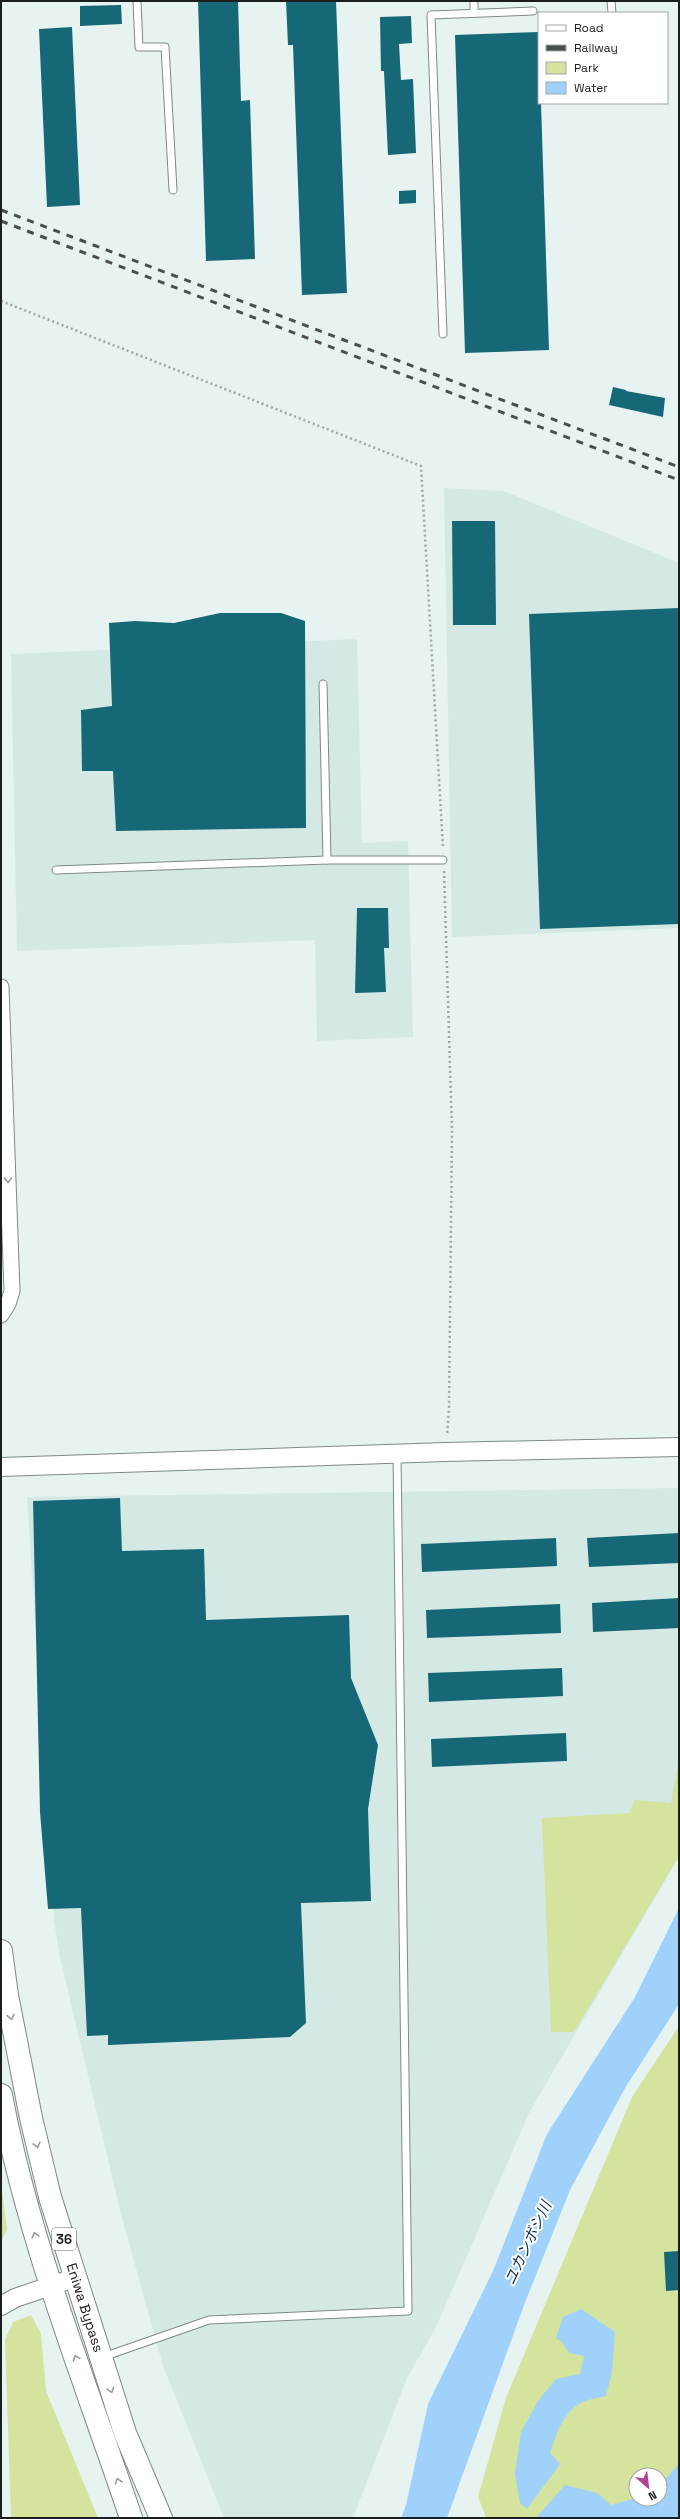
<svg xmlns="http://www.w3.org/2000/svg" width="680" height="2519" viewBox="0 0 680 2519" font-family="'Space Grotesk','Noto Sans JP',sans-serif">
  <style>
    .built { fill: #d4e9e4 }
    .green { fill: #d4e39d; fill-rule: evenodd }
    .water { fill: #a0d1fa }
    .building { fill: #166876 }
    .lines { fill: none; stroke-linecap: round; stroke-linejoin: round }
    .service-casing { stroke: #7f8987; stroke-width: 9 }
    .minor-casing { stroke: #7f8987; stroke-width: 17 }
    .tertiary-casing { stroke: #7f8987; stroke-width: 20 }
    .trunk-casing { stroke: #7f8987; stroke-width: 24 }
    .path { stroke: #9da6a4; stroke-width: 2.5; stroke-dasharray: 2 3; stroke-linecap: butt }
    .service { stroke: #fff; stroke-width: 7 }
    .minor { stroke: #fff; stroke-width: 15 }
    .tertiary { stroke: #fff; stroke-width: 18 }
    .trunk { stroke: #fff; stroke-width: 22 }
    .rail { stroke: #494f4e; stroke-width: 3; stroke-dasharray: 7 7; stroke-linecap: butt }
    .oneway { stroke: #989a99 }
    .labels { text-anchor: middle; stroke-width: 4; stroke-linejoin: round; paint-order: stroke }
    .shield { fill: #fff; stroke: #5f6261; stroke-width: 1 }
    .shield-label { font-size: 13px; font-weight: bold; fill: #1a1e1d }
    .street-label { font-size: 14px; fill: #1a1e1d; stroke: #fff }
    .water-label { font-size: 15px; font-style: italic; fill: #062d47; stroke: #fff }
  </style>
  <rect width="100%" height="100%" fill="#e7f3f0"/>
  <g class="built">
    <path d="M444,488L504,491L679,563V928L452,937Z"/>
    <path d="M357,639L362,843L408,841L413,1037L317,1041L315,940L17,951L11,654Z"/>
    <path d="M679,1488V1857L530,2111L436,2327L407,2378L353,2518H224L163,2366L121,2214L60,1958L54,1920L27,1497Z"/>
  </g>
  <g class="green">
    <path d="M679,1758V1856L574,2032H551L542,1818L629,1813L635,1800L671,1803Z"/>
    <path d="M679,2026V2518L486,2517L478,2497L506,2398L632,2097ZM636,2475H660V2499H636Z"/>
    <path d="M1,2183L7,2230L1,2241Z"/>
    <path d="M31,2315L41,2334L46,2391L98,2518H11L5,2340L13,2322Z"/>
  </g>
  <g class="water">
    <path d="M679,1908V2004L625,2088L570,2190L524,2305L447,2518H401L406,2505L428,2404L493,2271L547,2134L635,1997Z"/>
    <path d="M581,2309L615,2332L612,2372L606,2396C598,2398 589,2399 581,2403C563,2412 556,2435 550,2453L560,2464L527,2509L520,2503L515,2474L521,2432L538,2401L556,2379L580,2374L584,2356L569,2353L562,2342L556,2338L563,2317Z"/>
    <path d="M679,2464V2518H536L565,2485L597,2493L611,2505L636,2498L660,2499V2485Z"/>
  </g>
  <g class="building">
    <path d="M198,1H238L241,101L250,100L255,259L206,261Z"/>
    <path d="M286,1H336L347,293L302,295L293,45H288Z"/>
    <path d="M121,5L122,24L80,26V6Z"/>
    <path d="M411,16L412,43L399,44L401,80L413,79L416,153L388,155L384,71H381L380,17Z"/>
    <path d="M72,27L80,205L47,207L39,29Z"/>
    <path d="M539,32V103H541L549,350L465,353L455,35Z"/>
    <path d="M416,190V203L399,204V191Z"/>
    <path d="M613,387L626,390V391L665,398L663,417L609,405Z"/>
    <path d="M452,521H495L496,625H453Z"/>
    <path d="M679,608V924L540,929L529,614Z"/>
    <path d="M220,613H281L305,621L306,828L116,831L113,771H82L81,710L112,706L109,623L135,621L174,623Z"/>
    <path d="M357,908H388L389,948H384L386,992L355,993Z"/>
    <path d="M120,1498L122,1551L204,1549L206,1620L349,1615L351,1678L378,1745L368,1809L371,1901L301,1903L306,2023L290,2037L108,2045V2035L87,2036L81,1908L48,1909L40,1812L33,1501Z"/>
    <path d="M679,1533V1563L589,1567L587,1538Z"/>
    <path d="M556,1538L557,1566L422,1572L421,1544Z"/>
    <path d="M679,1598V1628L593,1632L592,1603Z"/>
    <path d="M560,1604L561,1633L427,1638L426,1610Z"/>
    <path d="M562,1668L563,1696L429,1702L428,1673Z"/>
    <path d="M566,1733L567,1761L432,1767L431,1739Z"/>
    <path d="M679,2251V2290L666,2291L664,2252Z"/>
  </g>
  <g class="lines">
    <defs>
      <g id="service">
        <path d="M137,1L139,47H165L173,190"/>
        <path d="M474,1V13"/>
        <path d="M611,1L612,13"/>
        <path d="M443,334L431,15L533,11"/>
        <path d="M323,684L327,860"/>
        <path d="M56,870L327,860H443"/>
        <path d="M103,2357L209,2320L408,2311L397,1454"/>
      </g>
      <path id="minor" d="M1,987L12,1291L8,1304L1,1315"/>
      <g id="tertiary">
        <path d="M1,1467L445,1452L679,1447"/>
        <path d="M1,2306L15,2298L77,2277"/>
      </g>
      <g id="trunk">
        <path id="s1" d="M1,1951L7,1995L31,2118L50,2197L125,2433L161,2518"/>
        <path d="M1,2095C28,2240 84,2378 131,2518"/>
      </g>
    </defs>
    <use href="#service" class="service-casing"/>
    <use href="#minor" class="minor-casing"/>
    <use href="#tertiary" class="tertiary-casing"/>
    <use href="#trunk" class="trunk-casing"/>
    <g class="path">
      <path d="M1,301L421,466L443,848"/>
      <path d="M444,871L452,1131L449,1408L447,1436"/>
    </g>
    <use href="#service" class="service"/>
    <use href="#minor" class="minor"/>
    <use href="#tertiary" class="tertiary"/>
    <use href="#trunk" class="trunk"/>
    <g class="rail">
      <path d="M1,210L679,467"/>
      <path d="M1,221L679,480"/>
    </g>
  </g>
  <defs><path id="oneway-chevron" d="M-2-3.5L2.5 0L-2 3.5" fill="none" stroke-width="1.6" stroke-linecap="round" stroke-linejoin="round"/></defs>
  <g class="oneway">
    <use href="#oneway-chevron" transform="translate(8 1180) rotate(88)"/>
    <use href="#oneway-chevron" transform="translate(11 2017) rotate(79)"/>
    <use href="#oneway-chevron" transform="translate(37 2145) rotate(76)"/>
    <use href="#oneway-chevron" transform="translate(35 2235) rotate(-106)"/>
    <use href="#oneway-chevron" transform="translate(76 2358) rotate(-110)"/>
    <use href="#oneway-chevron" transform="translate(111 2390) rotate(72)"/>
    <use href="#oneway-chevron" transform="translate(118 2481) rotate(-109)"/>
  </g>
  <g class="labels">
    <rect class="shield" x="52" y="2228" width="24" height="22" rx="3"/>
    <g class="shield-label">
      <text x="64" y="2244">36</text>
    </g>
    <g class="street-label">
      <text dy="5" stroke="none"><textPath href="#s1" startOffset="367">Eniwa Bypass</textPath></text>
    </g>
    <g class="water-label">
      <text transform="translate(528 2243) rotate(-65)" y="5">ユカンボシ川</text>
    </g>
  </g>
  <rect width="680" height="2519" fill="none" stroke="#1a1e1d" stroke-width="4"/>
  <rect x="538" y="12" width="130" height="92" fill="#ffffff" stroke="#a3a5a5"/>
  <rect x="546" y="25" width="20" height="6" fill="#ffffff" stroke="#a3a5a5"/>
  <text x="574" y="32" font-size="12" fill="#1a1e1d">Road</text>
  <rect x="546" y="45" width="20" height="6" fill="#494f4e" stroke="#a3a5a5"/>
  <text x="574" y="52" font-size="12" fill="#1a1e1d">Railway</text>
  <rect x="546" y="62" width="20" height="12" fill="#d4e39d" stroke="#a3a5a5"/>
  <text x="574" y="72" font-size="12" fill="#1a1e1d">Park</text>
  <rect x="546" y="82" width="20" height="12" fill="#a0d1fa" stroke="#a3a5a5"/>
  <text x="574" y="92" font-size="12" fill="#1a1e1d">Water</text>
  <g transform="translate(648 2487) rotate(152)"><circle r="19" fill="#ffffff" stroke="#a3a5a5"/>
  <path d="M0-3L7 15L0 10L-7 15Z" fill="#b3409b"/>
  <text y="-6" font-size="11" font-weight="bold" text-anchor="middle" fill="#1a1e1d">N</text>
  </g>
</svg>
